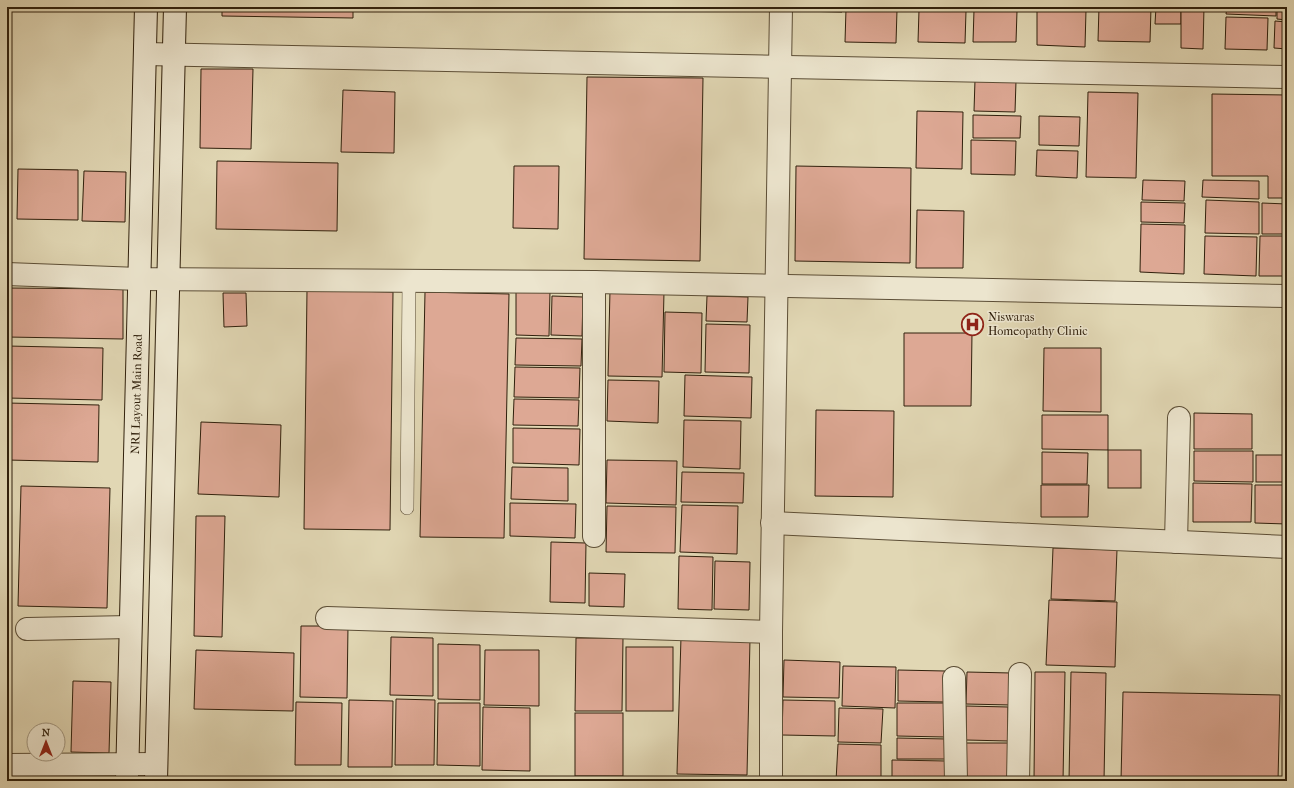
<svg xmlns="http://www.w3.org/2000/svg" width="1294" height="788" viewBox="0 0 1294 788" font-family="'IM FELL French Canon',serif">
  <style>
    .building { fill: #dda894; stroke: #30200c }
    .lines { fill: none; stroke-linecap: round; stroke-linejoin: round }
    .lane-casing { stroke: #5c4e36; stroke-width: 14 }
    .street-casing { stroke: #5c4e36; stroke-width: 24 }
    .secondary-casing { stroke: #30200c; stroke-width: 24 }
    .lane { stroke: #ece5ce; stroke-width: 13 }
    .street { stroke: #ece5ce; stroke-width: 22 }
    .secondary { stroke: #ece5ce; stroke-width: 22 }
    .labels { text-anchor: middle; stroke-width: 3; stroke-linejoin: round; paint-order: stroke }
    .poi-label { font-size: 12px; fill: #30200c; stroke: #ece5ce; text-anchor: start }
    .street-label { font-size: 12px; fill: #30200c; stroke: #ece5ce }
  </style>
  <rect width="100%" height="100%" fill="#e1d7b4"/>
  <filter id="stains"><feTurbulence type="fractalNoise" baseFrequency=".005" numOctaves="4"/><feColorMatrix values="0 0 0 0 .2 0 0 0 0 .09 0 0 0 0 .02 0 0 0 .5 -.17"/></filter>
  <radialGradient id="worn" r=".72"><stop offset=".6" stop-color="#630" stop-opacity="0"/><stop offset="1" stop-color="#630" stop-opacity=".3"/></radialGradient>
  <g class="building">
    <path d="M222,7H353V18L222,16Z"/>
    <path d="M798,7H842V12L798,11Z"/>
    <path d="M919,7H965V9L919,8Z"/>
    <path d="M973,7H1018V9L973,8Z"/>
    <path d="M1038,7H1082V8Z"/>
    <path d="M1099,7H1151L1150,42L1098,41Z"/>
    <path d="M1156,7H1181V24H1155Z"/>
    <path d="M1181,7H1204L1203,49L1181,48Z"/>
    <path d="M1227,7H1276V16L1226,14Z"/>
    <path d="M1277,7H1287V20L1277,19Z"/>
    <path d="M846,9L897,10L896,43L845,42Z"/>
    <path d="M919,10L966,11L965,43L918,42Z"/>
    <path d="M974,10L1017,11L1016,42H973Z"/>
    <path d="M1037,10H1086L1085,47L1037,45Z"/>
    <path d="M1226,17L1268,18L1267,50L1225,49Z"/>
    <path d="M1275,21L1287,22V49L1274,48Z"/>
    <path d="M201,69H253L251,149L200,148Z"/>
    <path d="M587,77L703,78L700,261L584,259Z"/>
    <path d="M975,80L1016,81L1015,112L974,111Z"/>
    <path d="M343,90L395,92L394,153L341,152Z"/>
    <path d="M1088,92L1138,93L1136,178L1086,177Z"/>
    <path d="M1212,94L1287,95V198H1268V176H1212Z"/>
    <path d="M917,111L963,112L962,169L916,168Z"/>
    <path d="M973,115L1021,116L1020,138H973Z"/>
    <path d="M1039,116L1080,117L1079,146L1039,145Z"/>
    <path d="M971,140L1016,141L1015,175L971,174Z"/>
    <path d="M1037,150L1078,151L1077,178L1036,176Z"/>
    <path d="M217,161L338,163L337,231L216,229Z"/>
    <path d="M514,166H559L558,229L513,228Z"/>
    <path d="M796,166L911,168L910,263L795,261Z"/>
    <path d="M18,169L78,170V220L17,219Z"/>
    <path d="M84,171L126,172L125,222L82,221Z"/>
    <path d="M1143,180L1185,181L1184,201L1142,200Z"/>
    <path d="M1203,180L1259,181V199L1202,197Z"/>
    <path d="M1206,200L1259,202V234L1205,233Z"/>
    <path d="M1141,202L1185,203L1184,223L1141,222Z"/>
    <path d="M1262,203L1287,204V234H1262Z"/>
    <path d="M917,210L964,211L963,268H916Z"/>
    <path d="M1141,224L1185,225L1184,274L1140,272Z"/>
    <path d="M1205,236L1257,237L1256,276L1204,274Z"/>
    <path d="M1260,236H1287V276H1259Z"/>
    <path d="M7,288L123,289V339L7,337Z"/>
    <path d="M307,290L393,292L390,530L304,529Z"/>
    <path d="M610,290L664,292L662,377L608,376Z"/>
    <path d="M516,291H550L549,336L516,335Z"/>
    <path d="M425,292L509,294L504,538L420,537Z"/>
    <path d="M223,293H246L247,326L224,327Z"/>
    <path d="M552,296L583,297L582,336L551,335Z"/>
    <path d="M707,296L748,297L747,322L706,321Z"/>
    <path d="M665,312L702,313L701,373L664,372Z"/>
    <path d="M706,324L750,325L749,373L705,372Z"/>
    <path d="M904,333H972L971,406H904Z"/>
    <path d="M516,338L582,339L581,366L515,365Z"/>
    <path d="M7,346L103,348L102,400L7,398Z"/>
    <path d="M1044,348H1101V412L1043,411Z"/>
    <path d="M515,367L580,368L579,398L514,397Z"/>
    <path d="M685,375L752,377L751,418L684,416Z"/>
    <path d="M608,380L659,381L658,423L607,421Z"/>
    <path d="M514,399L579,400L578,426L513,425Z"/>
    <path d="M7,403L99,405L98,462L7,460Z"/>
    <path d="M816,410L894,411L893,497L815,496Z"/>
    <path d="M1194,413L1252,414V449H1194Z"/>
    <path d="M1042,415H1108V450L1042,449Z"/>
    <path d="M684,420L741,421L740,469L683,467Z"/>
    <path d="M201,422L281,425L279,497L198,494Z"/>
    <path d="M513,428L580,429L579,465L513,463Z"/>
    <rect x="1108" y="450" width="33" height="38"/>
    <path d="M1194,451H1253V482L1194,481Z"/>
    <path d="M1042,452L1088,453L1087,484H1042Z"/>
    <rect x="1256" y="455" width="31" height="27"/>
    <path d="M607,460L677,461L676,505L606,503Z"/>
    <path d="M512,467L568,468V501L511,499Z"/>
    <path d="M682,472L744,473L743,503L681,502Z"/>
    <path d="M1193,483L1252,484L1251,522H1193Z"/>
    <path d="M1041,485H1089L1088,517H1041Z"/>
    <path d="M1255,485H1287V524L1255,523Z"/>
    <path d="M21,486L110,488L107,608L18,606Z"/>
    <path d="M510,503L576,504L575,538L510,536Z"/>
    <path d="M682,505L738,506L737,554L680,552Z"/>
    <path d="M607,506L676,507L675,553L606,552Z"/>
    <path d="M196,516H225L222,637L194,636Z"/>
    <path d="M551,542L586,543L585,603L550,602Z"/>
    <path d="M1053,548L1117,550L1115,601L1051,599Z"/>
    <path d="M679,556L713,557L712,610L678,609Z"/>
    <path d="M715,561L750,562L749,610L714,609Z"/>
    <path d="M589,573L625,574L624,607L589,606Z"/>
    <path d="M1049,600L1117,602L1115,667L1046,665Z"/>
    <path d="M301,626H348L347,698L300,697Z"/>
    <path d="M391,637L433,638V696L390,695Z"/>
    <path d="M681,637L750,639L747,775L677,774Z"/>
    <path d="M576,638H623L622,711H575Z"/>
    <path d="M438,644L480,645V700L438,699Z"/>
    <rect x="626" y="647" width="47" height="64"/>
    <path d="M196,650L294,653L293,711L194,709Z"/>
    <path d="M485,650H539V706L484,705Z"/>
    <path d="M784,660L840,662L839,698L783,697Z"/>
    <path d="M843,666L896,667L895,708L842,706Z"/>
    <path d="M898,670L945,671V702L898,701Z"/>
    <path d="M967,672L1011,673V705L966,704Z"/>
    <path d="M1035,672H1065L1063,781H1034Z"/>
    <path d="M1071,672L1106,673L1104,781H1069Z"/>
    <path d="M73,681L111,682L109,753L71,752Z"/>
    <path d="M1123,692L1280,695L1278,781H1121Z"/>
    <path d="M396,699L435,700L434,765H395Z"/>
    <path d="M349,700L393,701L392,767H348Z"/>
    <path d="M783,700L835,701V736L782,735Z"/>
    <path d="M296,702L342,703L341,765H295Z"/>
    <path d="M438,703H480V766L437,765Z"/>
    <path d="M897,703H946L945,737L897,736Z"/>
    <path d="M966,706L1008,707V741L966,740Z"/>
    <path d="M483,707L530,708V771L482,770Z"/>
    <path d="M839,708L883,709L881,743L838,742Z"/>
    <rect x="575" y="713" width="48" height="63"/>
    <path d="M897,738L947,739V759H897Z"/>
    <path d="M966,743H1010L1009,781H965Z"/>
    <path d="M838,744L881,745V781H836Z"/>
    <path d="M892,760L946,761V781H892Z"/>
  </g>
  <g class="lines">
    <defs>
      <path id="lane" d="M407,508L409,282"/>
      <g id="street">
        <path d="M145,54L1287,77"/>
        <path d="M7,274L139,279L594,282L1287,296"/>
        <path d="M772,523L1287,547"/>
        <path d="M594,536V282"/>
        <path d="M1176,542L1179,418"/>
        <path d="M327,618L771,632"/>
        <path d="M27,629L130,627"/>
        <path d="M954,678L956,781"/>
        <path d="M7,765L156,764"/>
        <path d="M771,781V632L781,7"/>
        <path d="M1018,781L1020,674"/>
      </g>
      <g id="secondary">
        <path id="s1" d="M127,781L146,7"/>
        <path d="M156,781L175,7"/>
      </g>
    </defs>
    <use href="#lane" class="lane-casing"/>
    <use href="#street" class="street-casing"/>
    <use href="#secondary" class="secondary-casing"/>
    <use href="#lane" class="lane"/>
    <use href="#street" class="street"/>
    <use href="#secondary" class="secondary"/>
  </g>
  <defs>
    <symbol id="hospital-ring" viewBox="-11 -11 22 22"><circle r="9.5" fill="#ece5ce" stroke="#8f2418" stroke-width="1.5"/><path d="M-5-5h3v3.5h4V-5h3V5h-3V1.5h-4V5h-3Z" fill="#8f2418"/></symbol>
  </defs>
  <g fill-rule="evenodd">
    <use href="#hospital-ring" x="960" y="312" width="25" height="25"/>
  </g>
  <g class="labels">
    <g class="poi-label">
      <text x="988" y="321">Niswaras<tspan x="988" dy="14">Homeopathy Clinic</tspan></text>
    </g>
    <g class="street-label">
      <text dy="4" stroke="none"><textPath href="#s1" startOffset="387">NRI Layout Main Road</textPath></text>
    </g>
  </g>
  <rect width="1294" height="788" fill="none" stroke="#e1d7b4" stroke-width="24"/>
  <rect x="8" y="8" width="1278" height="772" fill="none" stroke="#30200c" stroke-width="2"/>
  <rect x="12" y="12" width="1270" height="764" fill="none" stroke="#30200c"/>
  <g transform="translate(46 742)"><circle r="19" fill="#ece5ce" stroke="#a19680"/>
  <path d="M0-3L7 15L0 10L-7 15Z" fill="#8f2418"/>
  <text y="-6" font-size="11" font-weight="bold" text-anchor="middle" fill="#30200c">N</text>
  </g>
  <rect width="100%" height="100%" filter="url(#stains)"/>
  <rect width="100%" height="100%" fill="url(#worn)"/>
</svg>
